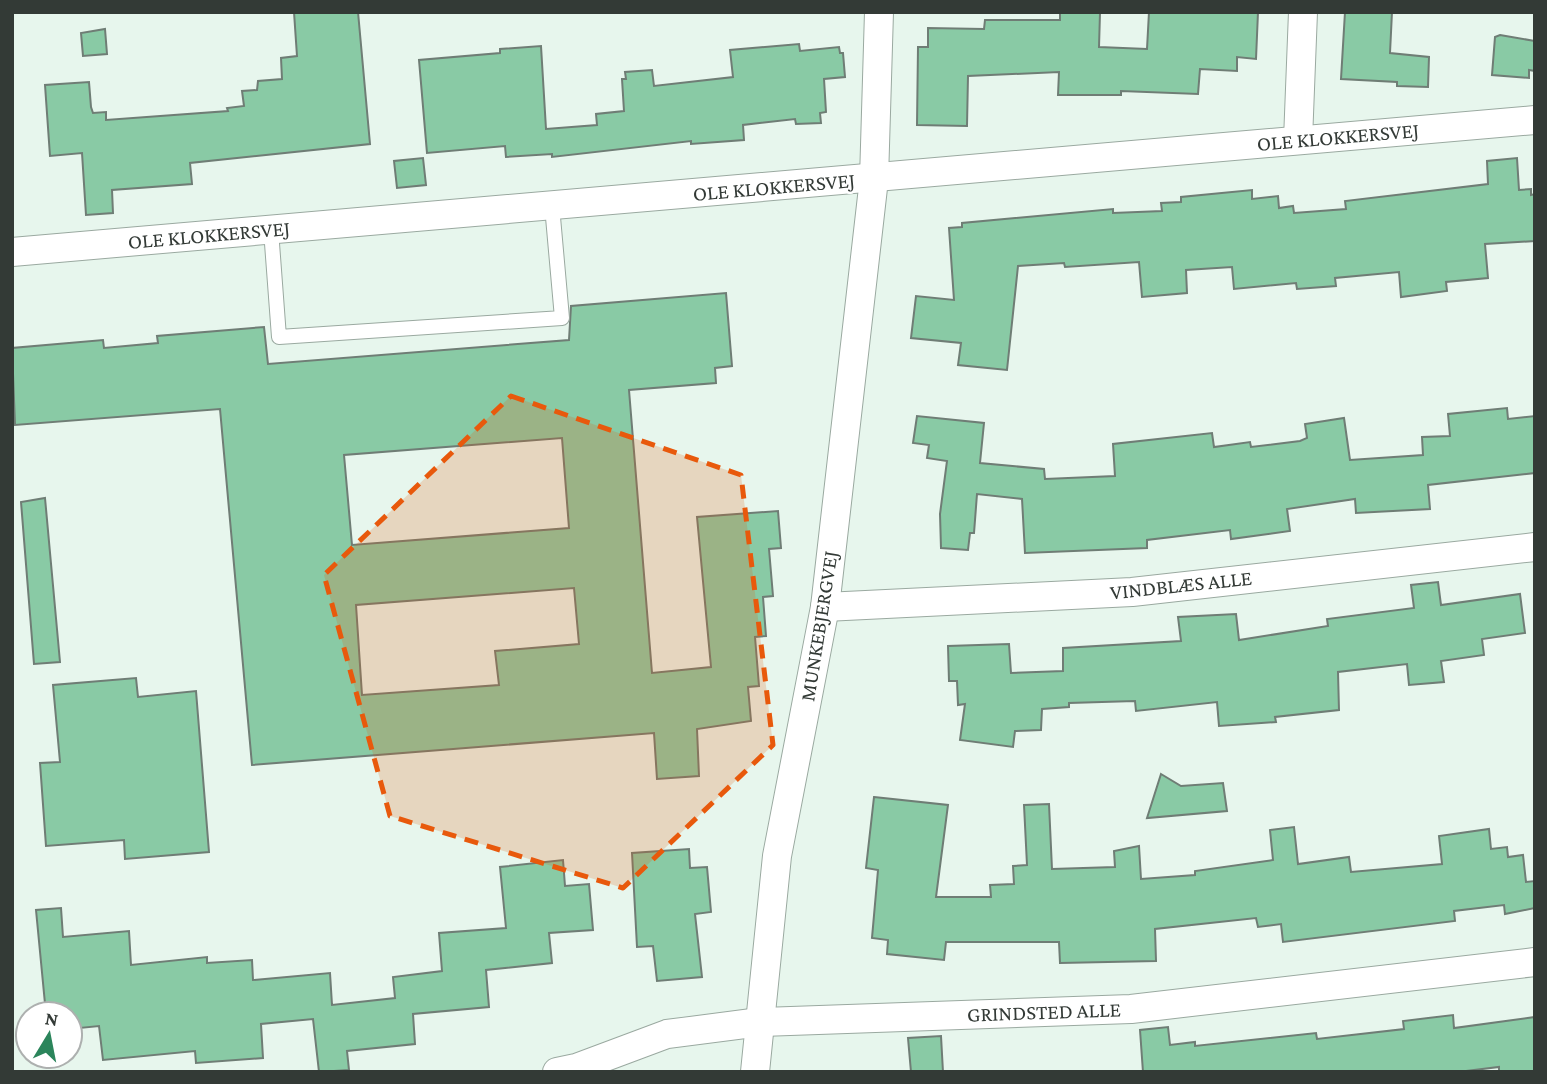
<svg xmlns="http://www.w3.org/2000/svg" width="1547" height="1084" viewBox="0 0 1547 1084" font-family="'Crimson Pro',serif">
  <style>
    .building { fill: #89caa5; stroke: #6f7d75; stroke-width: 2; fill-rule: evenodd }
    .lines { fill: none; stroke-linecap: round; stroke-linejoin: round }
    .lane-casing { stroke: #9aa9a0; stroke-width: 16 }
    .street-casing { stroke: #9aa9a0; stroke-width: 30 }
    .lane { stroke: #fff; stroke-width: 14 }
    .street { stroke: #fff; stroke-width: 28 }
    .marked { fill: #e8590c; fill-opacity: 0.2; stroke: #e8590c; stroke-width: 5; stroke-dasharray: 14 9; stroke-linejoin: round }
    .labels { text-anchor: middle; stroke-width: 5; stroke-linejoin: round; paint-order: stroke }
    .street-label { font-size: 21px; fill: #333a36; stroke: #fff }
  </style>
  <rect width="100%" height="100%" fill="#e7f6ed"/>
  <g class="building">
    <path d="M294,12H358L370,144L190,163L192,184L112,190L113,213L86,215L82,153L50,156L45,85L89,82L91,107L93,113L106,112V120L228,111L227,108L244,106L242,91L257,90L258,81L282,79L281,58L297,56Z"/>
    <path d="M1149,12H1258L1256,59L1237,57V71L1200,69L1198,94L1121,91V95H1058L1059,72L968,76L967,126L917,125L918,47H928V28L984,29L985,20H1060V13H1100L1099,47L1147,49Z"/>
    <path d="M1345,12H1392L1390,53L1429,57L1428,87L1397,86V82L1341,79Z"/>
    <path d="M105,29L107,54L83,56L81,33Z"/>
    <path d="M1500,35L1535,41V71L1529,70V78L1492,75L1495,37Z"/>
    <path d="M799,44L800,51L839,47L840,53H843L845,77L824,79L826,112L820,113L821,123L796,124L795,119L743,125L744,140L691,144V141L552,157V154L506,157L505,146L427,153L419,60L500,53V49L541,46L546,129L597,125L596,114L624,111L622,79H626L625,72L652,70L654,86L733,77L730,50Z"/>
    <path d="M423,158L426,185L397,188L394,161Z"/>
    <path d="M1517,158L1519,190L1531,189V195L1535,194V241L1485,244L1488,278L1446,282L1447,291L1401,297L1399,272L1335,278L1336,286L1297,289L1296,283L1234,289L1232,267L1186,270L1187,293L1142,297L1139,262L1065,267L1064,263L1018,266L1007,370L958,365L961,343L911,338L916,296L954,300L949,228L962,227V223L1113,209V213L1162,211L1161,203L1181,202V197L1252,190V199L1278,196L1279,208L1293,206L1294,213L1346,209L1345,201L1488,184L1487,161Z"/>
    <path d="M726,293L732,366L715,368L716,383L629,390L652,673L711,667L697,517L778,511L781,548L769,549L773,596L763,597L766,636L755,637L759,686L748,687L751,721L697,729L699,776L657,779L654,733L252,765L220,409L15,425L12,348L103,340L104,348L158,343L157,336L264,327L268,364L569,340L571,306ZM562,438L569,528L352,545L344,455ZM574,588L579,644L495,651L499,685L362,695L356,605Z"/>
    <path d="M1507,408L1508,419L1535,416V473L1428,485L1430,509L1356,513L1355,499L1287,509L1290,531L1231,539L1230,530L1147,540V548L1025,553L1022,499L977,494L974,533H970L968,550L941,548L940,514L947,461L927,458L929,445L913,443L917,416L984,423L980,463L1044,469L1045,479L1115,476L1113,444L1212,433L1214,447L1250,442L1251,447L1300,441L1307,438L1305,424L1344,418L1350,460L1423,455L1422,437L1450,436L1448,414Z"/>
    <path d="M45,498L60,662L34,664L21,502Z"/>
    <path d="M1438,582L1441,605L1520,594L1525,633L1482,639L1484,655L1441,661L1444,682L1409,685L1407,664L1338,672L1339,710L1275,717L1276,722L1219,726L1217,702L1136,711L1135,701L1069,703V707L1042,709L1041,730L1015,731L1013,747L960,740L965,704L958,705L957,681H949L948,646L1009,644L1011,673L1063,671V648L1181,641L1178,617L1236,614L1239,640L1328,626L1327,619L1414,608L1411,585Z"/>
    <path d="M136,678L138,697L196,691L209,852L125,859L124,840L46,846L40,763L60,762L53,685Z"/>
    <path d="M1161,774L1181,786L1223,783L1227,811L1147,818Z"/>
    <path d="M874,797L948,805L936,897H991L990,885L1014,884L1013,866L1027,865L1024,805L1049,804L1052,869L1115,867L1114,851L1139,846L1141,879L1195,875V871L1273,860L1270,830L1294,827L1298,864L1349,857L1351,872L1442,864L1439,836L1489,829L1491,849L1507,847L1508,857L1523,855L1526,882L1535,881V908L1505,914L1504,905L1454,911L1455,921L1283,942L1281,924L1258,927L1256,918L1155,929L1156,961L1060,963L1059,942H946L944,960L887,954L888,940L872,938L878,870L866,868Z"/>
    <path d="M689,849L690,868L707,867L711,912L695,914L702,977L657,981L653,946L637,947L632,853Z"/>
    <path d="M563,860L565,886L589,884L593,930L549,933L552,963L486,970L489,1007L413,1014L415,1044L347,1051L349,1070L319,1072L313,1019L261,1024L263,1058L196,1063L195,1051L103,1060L99,1026L70,1029V1014H46L36,910L61,908L63,937L129,931L131,965L207,957V963L252,960L253,980L330,973L332,1005L395,998L393,977L442,971L439,933L506,928L500,867Z"/>
    <path d="M1453,1015L1454,1028L1535,1017V1072H1499V1067L1458,1072H1143L1140,1030L1168,1027L1170,1045L1195,1042V1046L1316,1033L1317,1039L1404,1029L1403,1021Z"/>
    <path d="M941,1036L943,1072H911L908,1038Z"/>
  </g>
  <g class="lines">
    <defs>
      <path id="lane" d="M271,230L279,337L562,318L552,206"/>
      <g id="street">
        <path d="M1298,140L1303,12"/>
        <path d="M12,252L1535,120"/>
        <path d="M825,607L1132,592L1535,547"/>
        <path d="M557,1072L576,1068L667,1034L760,1022L1131,1009L1535,962"/>
        <path d="M755,1072L777,856L825,607L874,179L879,12"/>
      </g>
    </defs>
    <use href="#lane" class="lane-casing"/>
    <use href="#street" class="street-casing"/>
    <use href="#lane" class="lane"/>
    <use href="#street" class="street"/>
  </g>
  <path class="marked" d="M511,396L741,475L773,745L623,888L390,816L324,575Z"/>
  <g class="labels">
    <g class="street-label">
      <text transform="translate(1338 137) rotate(-5)" y="7">OLE KLOKKERSVEJ</text>
      <text transform="translate(774 187) rotate(-5)" y="7">OLE KLOKKERSVEJ</text>
      <text transform="translate(209 235) rotate(-5)" y="7">OLE KLOKKERSVEJ</text>
      <text transform="translate(1181 585) rotate(-6)" y="7">VINDBLÆS ALLE</text>
      <text transform="translate(819 626) rotate(-81)" y="7">MUNKEBJERGVEJ</text>
      <text transform="translate(1044 1012) rotate(-2)" y="7">GRINDSTED ALLE</text>
    </g>
  </g>
  <rect width="1547" height="1084" fill="none" stroke="#333a36" stroke-width="28"/>
  <g transform="translate(49 1035) rotate(10)"><circle r="33" fill="#ffffff" stroke="#adb0af" stroke-width="2"/>
  <path d="M0-5L12 26L0 18L-12 26Z" fill="#2b855b"/>
  <text y="-10" font-size="19" font-weight="bold" text-anchor="middle" fill="#333a36">N</text>
  </g>
</svg>
